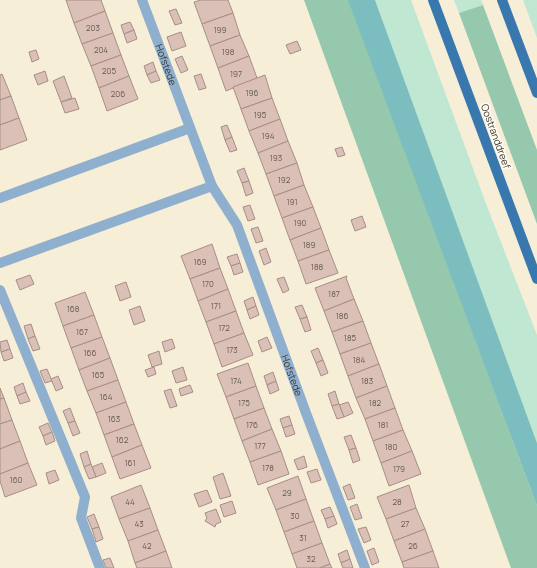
<svg xmlns="http://www.w3.org/2000/svg" width="537" height="568" viewBox="0 0 537 568" font-family="Manrope,sans-serif">
  <style>
    .green { fill: #c0e7d2 }
    .forest { fill: #95c8ad }
    .water { fill: #7cbdc0 }
    .building { fill: #dac0b7; stroke: #a78e86 }
    .lines { fill: none; stroke-linecap: round; stroke-linejoin: round }
    .minor { stroke: #8fafce; stroke-width: 10 }
    .major { stroke: #3978af; stroke-width: 10 }
    .labels { text-anchor: middle; stroke-width: 3.5; stroke-linejoin: round; paint-order: stroke }
    .number-label { font-size: 8px; fill: #645b52 }
    .street-label { font-size: 10px; fill: #3d3930; stroke: #fffbf2 }
  </style>
  <rect width="100%" height="100%" fill="#f6eed6"/>
  <g class="green">
    <path d="M375,0H411L485,201L537,335V443Z"/>
    <path d="M454,0H481L483,5L459,13Z"/>
    <path d="M523,0H537V38Z"/>
  </g>
  <g class="forest">
    <path d="M304,0H349L537,506V568H511Z"/>
    <path d="M483,5L537,150V224L459,13Z"/>
  </g>
  <path class="water" d="M348,0H375L537,443V506Z"/>
  <g class="building">
    <path d="M66,0H101L105,11L74,23Z"/>
    <path d="M201,0H228L233,13L202,24L194,2Z"/>
    <path d="M176,9L182,23L175,25L169,11Z"/>
    <path d="M105,11L113,33L82,44L74,23Z"/>
    <path d="M233,13L240,35L210,46L202,24Z"/>
    <path d="M130,22L134,30L124,34L121,25Z"/>
    <path d="M134,30L137,39L127,43L124,34Z"/>
    <path d="M181,32L186,46L172,51L167,37Z"/>
    <path d="M113,33L121,55L91,66L82,44Z"/>
    <path d="M240,35L249,56L218,68L210,46Z"/>
    <path d="M297,41L301,50L290,54L286,45Z"/>
    <path d="M36,50L39,59L32,62L29,52Z"/>
    <path d="M121,55L129,76L99,88L91,66Z"/>
    <path d="M182,56L188,70L181,73L175,59Z"/>
    <path d="M249,56L257,78L226,91L218,68Z"/>
    <path d="M153,62L156,71L147,75L144,66Z"/>
    <path d="M45,71L48,81L38,85L34,75Z"/>
    <path d="M156,71L160,80L151,83L147,75Z"/>
    <path d="M2,74L11,96L0,100V75Z"/>
    <path d="M201,74L206,88L199,90L194,76Z"/>
    <path d="M265,75L272,98L241,109L233,87Z"/>
    <path d="M64,76L72,98L61,102L53,81Z"/>
    <path d="M129,76L138,99L107,111L99,88Z"/>
    <path d="M11,96L19,118L0,125V100Z"/>
    <path d="M75,98L79,109L65,113L61,102Z"/>
    <path d="M272,98L280,119L249,131L241,109Z"/>
    <path d="M19,118L27,140L0,150V125Z"/>
    <path d="M280,119L288,141L258,153L249,131Z"/>
    <path d="M227,125L232,137L225,140L221,127Z"/>
    <path d="M232,137L237,150L230,152L225,140Z"/>
    <path d="M288,141L297,163L266,174L258,153Z"/>
    <path d="M342,147L345,155L338,157L335,149Z"/>
    <path d="M297,163L304,185L274,196L266,174Z"/>
    <path d="M244,168L249,181L242,183L237,171Z"/>
    <path d="M249,181L253,193L246,196L242,183Z"/>
    <path d="M304,185L313,207L282,218L274,196Z"/>
    <path d="M250,205L255,219L248,221L243,207Z"/>
    <path d="M313,207L321,228L290,240L282,218Z"/>
    <path d="M362,216L366,227L355,231L351,220Z"/>
    <path d="M258,227L263,241L256,243L251,229Z"/>
    <path d="M321,228L329,250L298,261L290,240Z"/>
    <path d="M212,244L220,268L190,279L181,256Z"/>
    <path d="M266,248L271,262L264,265L259,251Z"/>
    <path d="M329,250L338,273L306,284L298,261Z"/>
    <path d="M237,254L240,263L231,266L227,257Z"/>
    <path d="M240,263L243,272L234,275L231,266Z"/>
    <path d="M220,268L228,289L198,301L190,279Z"/>
    <path d="M30,275L34,284L20,290L16,280Z"/>
    <path d="M347,276L346,278L354,299L324,311L315,288Z"/>
    <path d="M284,277L289,290L283,293L277,279Z"/>
    <path d="M126,282L131,297L120,301L115,286Z"/>
    <path d="M228,289L236,311L206,322L198,301Z"/>
    <path d="M85,292L94,315L63,326L55,303Z"/>
    <path d="M253,297L256,306L247,310L244,301Z"/>
    <path d="M354,299L363,321L332,332L324,311Z"/>
    <path d="M302,305L307,317L300,319L295,307Z"/>
    <path d="M140,306L145,321L134,325L129,310Z"/>
    <path d="M256,306L259,315L250,319L247,310Z"/>
    <path d="M236,311L244,333L214,344L206,322Z"/>
    <path d="M94,315L102,337L71,348L63,326Z"/>
    <path d="M307,317L311,330L305,332L300,319Z"/>
    <path d="M363,321L371,343L340,354L332,332Z"/>
    <path d="M31,324L35,336L28,339L24,326Z"/>
    <path d="M244,333L253,355L222,367L214,344Z"/>
    <path d="M35,336L40,349L33,351L28,339Z"/>
    <path d="M102,337L110,358L79,370L71,348Z"/>
    <path d="M267,337L272,348L262,352L258,341Z"/>
    <path d="M172,339L175,348L165,352L162,342Z"/>
    <path d="M7,340L10,349L1,352L0,342Z"/>
    <path d="M371,343L379,364L348,376L340,354Z"/>
    <path d="M318,348L323,360L316,363L311,351Z"/>
    <path d="M10,349L13,358L4,361L1,352Z"/>
    <path d="M159,351L162,364L152,367L148,355Z"/>
    <path d="M110,358L118,380L87,391L79,370Z"/>
    <path d="M323,360L328,373L321,376L316,363Z"/>
    <path d="M248,363L256,386L226,397L217,374Z"/>
    <path d="M379,364L387,386L356,398L348,376Z"/>
    <path d="M154,367L156,374L148,377L145,370Z"/>
    <path d="M183,367L187,380L176,383L172,371Z"/>
    <path d="M47,369L52,381L45,383L40,371Z"/>
    <path d="M273,372L276,381L267,385L264,376Z"/>
    <path d="M58,376L63,388L56,391L51,379Z"/>
    <path d="M118,380L126,402L96,413L87,391Z"/>
    <path d="M276,381L279,390L270,394L267,385Z"/>
    <path d="M23,383L26,392L17,396L14,387Z"/>
    <path d="M190,385L193,392L181,396L179,389Z"/>
    <path d="M256,386L264,408L234,419L226,397Z"/>
    <path d="M387,386L395,408L365,419L356,398Z"/>
    <path d="M0,388L4,398L0,399Z"/>
    <path d="M171,389L177,406L170,408L164,391Z"/>
    <path d="M335,391L339,404L332,406L328,394Z"/>
    <path d="M26,392L30,401L20,404L17,396Z"/>
    <path d="M4,398L12,420L0,424V399Z"/>
    <path d="M126,402L134,424L104,435L96,413Z"/>
    <path d="M348,402L353,413L344,417L339,405Z"/>
    <path d="M339,404L344,417L337,419L332,406Z"/>
    <path d="M70,408L75,421L68,423L63,411Z"/>
    <path d="M264,408L272,429L242,441L234,419Z"/>
    <path d="M395,408L403,430L373,441L365,419Z"/>
    <path d="M289,416L292,425L283,428L280,419Z"/>
    <path d="M12,420L20,441L0,449V424Z"/>
    <path d="M75,421L80,433L73,436L68,423Z"/>
    <path d="M48,423L52,432L43,436L39,427Z"/>
    <path d="M134,424L142,445L112,457L104,435Z"/>
    <path d="M292,425L295,434L286,437L283,428Z"/>
    <path d="M272,429L281,451L250,462L242,441Z"/>
    <path d="M403,430L412,451L381,463L373,441Z"/>
    <path d="M52,432L55,441L46,445L43,436Z"/>
    <path d="M351,435L356,448L349,450L344,437Z"/>
    <path d="M20,441L28,463L0,474V449Z"/>
    <path d="M142,445L151,468L120,479L112,457Z"/>
    <path d="M356,448L360,460L353,463L349,450Z"/>
    <path d="M87,451L91,464L84,467L80,454Z"/>
    <path d="M281,451L289,474L258,485L250,462Z"/>
    <path d="M412,451L421,474L389,486L381,463Z"/>
    <path d="M304,456L307,467L298,470L294,460Z"/>
    <path d="M28,463L37,485L5,497L0,481V474Z"/>
    <path d="M102,463L106,473L96,477L92,467Z"/>
    <path d="M91,464L96,477L89,479L84,467Z"/>
    <path d="M317,469L321,480L311,483L307,472Z"/>
    <path d="M55,470L59,480L49,484L46,473Z"/>
    <path d="M223,473L231,496L220,499L213,477Z"/>
    <path d="M298,476L306,499L276,510L267,488Z"/>
    <path d="M350,484L355,498L348,500L343,487Z"/>
    <path d="M141,485L150,508L119,519L111,497Z"/>
    <path d="M409,485L416,508L386,519L377,497Z"/>
    <path d="M207,490L212,502L199,507L194,494Z"/>
    <path d="M306,499L314,521L284,532L276,510Z"/>
    <path d="M232,501L236,513L224,517L220,505Z"/>
    <path d="M357,504L362,518L355,520L350,507Z"/>
    <path d="M330,507L334,516L325,519L321,510Z"/>
    <path d="M150,508L158,530L128,541L119,519Z"/>
    <path d="M416,508L425,529L394,541L386,519Z"/>
    <path d="M216,509L221,522L216,524L215,527L205,521L207,518L205,513Z"/>
    <path d="M94,514L99,527L92,529L87,517Z"/>
    <path d="M334,516L337,524L328,528L325,519Z"/>
    <path d="M314,521L322,543L292,554L284,532Z"/>
    <path d="M99,527L103,539L96,542L92,529Z"/>
    <path d="M366,527L371,540L364,543L358,529Z"/>
    <path d="M425,529L433,551L402,562L394,541Z"/>
    <path d="M158,530L166,551L135,563L128,541Z"/>
    <path d="M322,543L330,564L320,568H297L292,554Z"/>
    <path d="M374,548L379,562L372,565L367,551Z"/>
    <path d="M347,550L350,559L341,563L338,554Z"/>
    <path d="M166,551L172,568H137L135,563Z"/>
    <path d="M433,551L439,568H404L402,562Z"/>
    <path d="M110,558L114,568H106L103,560Z"/>
    <path d="M350,559L353,568H343L341,563Z"/>
    <path d="M330,564L332,568H320Z"/>
  </g>
  <g class="lines">
    <g class="minor">
      <path id="s1" d="M142,0L212,186L237,225L306,413L365,568"/>
      <path d="M0,198L190,128"/>
      <path d="M0,263L212,186"/>
      <path d="M0,290L85,497L81,518L100,568"/>
    </g>
    <g class="major">
      <path d="M433,0L537,279"/>
      <path d="M502,0L537,93"/>
    </g>
  </g>
  <g class="labels">
    <g class="number-label">
      <text x="93" y="31">203</text>
      <text x="220" y="33">199</text>
      <text x="101" y="53">204</text>
      <text x="228" y="55">198</text>
      <text x="109" y="74">205</text>
      <text x="236" y="77">197</text>
      <text x="252" y="96">196</text>
      <text x="118" y="97">206</text>
      <text x="260" y="118">195</text>
      <text x="268" y="139">194</text>
      <text x="276" y="161">193</text>
      <text x="284" y="183">192</text>
      <text x="292" y="205">191</text>
      <text x="300" y="226">190</text>
      <text x="309" y="248">189</text>
      <text x="200" y="265">169</text>
      <text x="317" y="270">188</text>
      <text x="208" y="287">170</text>
      <text x="334" y="297">187</text>
      <text x="216" y="309">171</text>
      <text x="73" y="312">168</text>
      <text x="342" y="319">186</text>
      <text x="224" y="331">172</text>
      <text x="82" y="335">167</text>
      <text x="350" y="341">185</text>
      <text x="232" y="353">173</text>
      <text x="90" y="356">166</text>
      <text x="359" y="363">184</text>
      <text x="98" y="378">165</text>
      <text x="236" y="384">174</text>
      <text x="367" y="384">183</text>
      <text x="106" y="400">164</text>
      <text x="244" y="406">175</text>
      <text x="375" y="406">182</text>
      <text x="114" y="422">163</text>
      <text x="252" y="428">176</text>
      <text x="383" y="428">181</text>
      <text x="122" y="443">162</text>
      <text x="260" y="449">177</text>
      <text x="391" y="450">180</text>
      <text x="130" y="466">161</text>
      <text x="268" y="471">178</text>
      <text x="399" y="472">179</text>
      <text x="16" y="483">160</text>
      <text x="287" y="496">29</text>
      <text x="130" y="505">44</text>
      <text x="397" y="505">28</text>
      <text x="295" y="519">30</text>
      <text x="139" y="527">43</text>
      <text x="405" y="527">27</text>
      <text x="303" y="541">31</text>
      <text x="147" y="549">42</text>
      <text x="413" y="549">26</text>
      <text x="311" y="562">32</text>
    </g>
    <g class="street-label">
      <text dy="4" stroke="none"><textPath href="#s1" startOffset="69">Hofstede</textPath></text>
      <text transform="translate(496 136) rotate(70)" y="4">Oostranddreef</text>
      <text dy="4" stroke="none"><textPath href="#s1" startOffset="405">Hofstede</textPath></text>
    </g>
  </g>
</svg>
